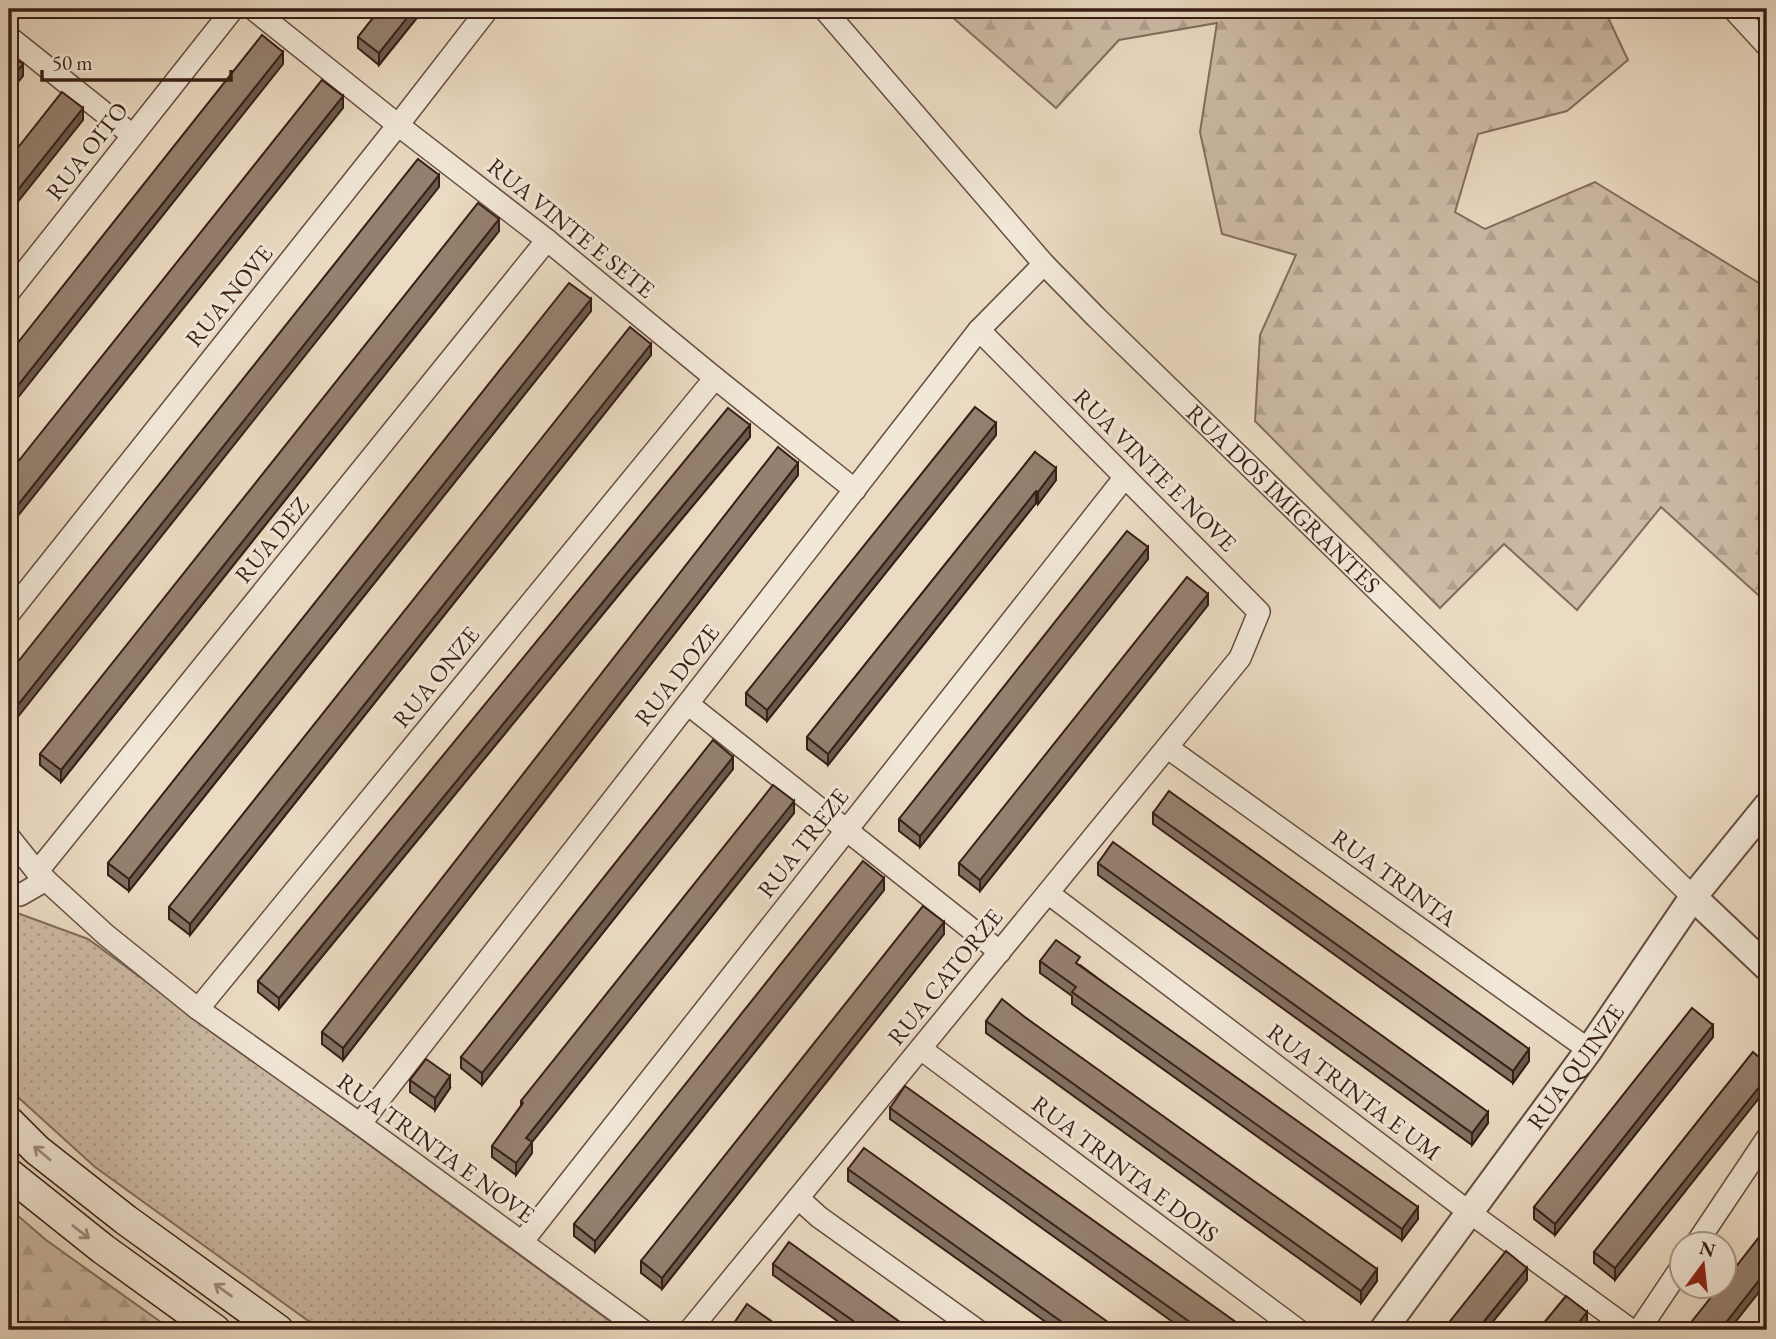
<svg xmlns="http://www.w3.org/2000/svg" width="1776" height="1339" viewBox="0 0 1776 1339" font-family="'EB Garamond',serif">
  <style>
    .grass { fill: url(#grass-dots); stroke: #826d5e; stroke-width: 2 }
    .forest { fill: url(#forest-firs); stroke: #826d5e; stroke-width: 2 }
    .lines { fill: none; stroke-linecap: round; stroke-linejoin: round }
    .minor-casing { stroke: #654e41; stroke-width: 24 }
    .tertiary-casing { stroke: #654e41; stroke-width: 30 }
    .secondary-casing { stroke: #381f16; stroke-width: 33 }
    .minor { stroke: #f2e8d8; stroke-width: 21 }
    .tertiary { stroke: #f2e8d8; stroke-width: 26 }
    .secondary { stroke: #f2e8d8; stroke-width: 30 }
    .wall { fill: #806f60; stroke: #381f16; stroke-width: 2 }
    .shaded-wall { fill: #685a4e; stroke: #381f16; stroke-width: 2 }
    .building { fill: #958170; stroke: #381f16; stroke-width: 2 }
    .oneway { stroke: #9e8e81 }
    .labels { text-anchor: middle; stroke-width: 6; stroke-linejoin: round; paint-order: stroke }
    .street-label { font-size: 24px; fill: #381f16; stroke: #f2e8d8 }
  </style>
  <defs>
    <pattern id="grass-dots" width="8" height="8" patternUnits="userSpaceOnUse" patternTransform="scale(1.75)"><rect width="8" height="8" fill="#cdbba6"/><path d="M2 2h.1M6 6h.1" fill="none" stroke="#b1a08e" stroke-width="1.8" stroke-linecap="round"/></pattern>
    <pattern id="forest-firs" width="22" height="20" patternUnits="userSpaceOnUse" patternTransform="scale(1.75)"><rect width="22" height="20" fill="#cdbba6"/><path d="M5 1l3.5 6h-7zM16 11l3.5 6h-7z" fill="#b1a08e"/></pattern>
  </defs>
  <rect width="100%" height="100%" fill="#ebdbc3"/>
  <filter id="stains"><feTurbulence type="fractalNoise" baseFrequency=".00286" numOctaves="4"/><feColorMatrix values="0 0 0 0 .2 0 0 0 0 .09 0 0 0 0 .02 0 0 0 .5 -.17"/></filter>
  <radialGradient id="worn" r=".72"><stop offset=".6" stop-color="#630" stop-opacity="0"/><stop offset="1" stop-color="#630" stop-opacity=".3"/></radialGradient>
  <path class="grass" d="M9,910L88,939L622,1330H321L95,1167L9,1089Z"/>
  <g class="forest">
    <path d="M943,9H1604L1628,60L1567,111L1478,134L1455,212L1485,229L1595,182L1767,288V603L1661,507L1577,610L1504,544L1440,608L1255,421L1260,335L1296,255L1222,234L1200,132L1217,23L1119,40L1056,108Z"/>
    <path d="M9,1208L46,1240L172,1330H9Z"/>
  </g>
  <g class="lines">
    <defs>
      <g id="minor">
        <path d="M253,9L398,125L547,240L715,378L855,490"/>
        <path id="s1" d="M824,9L1044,264L1096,317L1693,897"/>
        <path d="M1733,9L1767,46"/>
        <path d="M9,37L132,135"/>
        <path d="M9,292L233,9"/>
        <path d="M9,614L398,125L488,9"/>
        <path d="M688,704L1000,952"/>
        <path d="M1168,748L1589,1050"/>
        <path d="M9,837L37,872L106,935L198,1009L360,1124L642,1330"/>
        <path d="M37,872L547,240"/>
        <path d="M9,892L20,895L46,880"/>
        <path d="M1048,893L1469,1212L1631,1330"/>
        <path d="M198,1009L715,378"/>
        <path d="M921,1049L1298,1330"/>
        <path d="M360,1124L979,330L1044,264"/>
        <path d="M798,1198L819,1217L977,1330"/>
        <path d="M522,1242L1125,477"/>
        <path d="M1696,1244L1767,1138"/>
        <path d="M690,1330L1240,658L1259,612L979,330"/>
        <path d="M1639,1330L1682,1266"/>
      </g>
      <g id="tertiary">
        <path d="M1693,897L1767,967"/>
        <path id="s2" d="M1383,1330L1589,1050L1693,897L1767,806"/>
      </g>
      <g id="secondary">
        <path d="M9,1122L37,1150L126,1220L278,1330"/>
        <path d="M9,1174L103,1249L215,1330"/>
      </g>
    </defs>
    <use href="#minor" class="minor-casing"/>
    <use href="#tertiary" class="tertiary-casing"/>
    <use href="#secondary" class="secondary-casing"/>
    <use href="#minor" class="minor"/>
    <use href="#tertiary" class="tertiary"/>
    <use href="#secondary" class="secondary"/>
  </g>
  <g class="wall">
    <path d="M380,9H424L379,65L358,48V37Z"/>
    <path d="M499,231L61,782L40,765V754Z"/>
    <path d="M591,311L129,891L108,875V863Z"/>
    <path d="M651,355L190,935L169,919V907Z"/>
    <path d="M996,435L767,721L746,705V693Z"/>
    <path d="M750,437L630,581L279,1009L258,992V981Z"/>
    <path d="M1035,452L1056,480L1038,504L1036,503L828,765L807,749V737Z"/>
    <path d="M798,475L343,1060L322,1044V1032Z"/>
    <path d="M1148,559L920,847L899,831V819Z"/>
    <path d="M1208,605L980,891L959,875V863Z"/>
    <path d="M733,769L482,1085L461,1068V1057Z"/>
    <path d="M794,813L532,1142V1153L516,1175L492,1157V1146L521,1106V1101Z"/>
    <path d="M1153,813L1529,1061L1513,1083L1153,824Z"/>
    <path d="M1098,863L1488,1123L1472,1145L1098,875Z"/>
    <path d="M884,890L595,1252L574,1236V1224Z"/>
    <path d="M944,934L662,1289L641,1273V1261Z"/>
    <path d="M1040,961L1080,965L1418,1219L1402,1240L1072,1004V996L1040,973Z"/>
    <path d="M1026,1018L1377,1281L1361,1303L986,1033V1021Z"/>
    <path d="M1713,1037L1555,1235L1534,1219V1207Z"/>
    <path d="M1753,1052L1615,1280L1594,1263V1252Z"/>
    <path d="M410,1080L450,1088L435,1110L410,1092Z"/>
    <path d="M890,1108L1247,1330H1184L890,1119Z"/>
    <path d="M848,1169L1119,1330H1057L848,1181Z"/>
    <path d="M773,1264L911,1330H850L773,1275Z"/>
  </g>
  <g class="shaded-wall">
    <path d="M414,9H424L379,65V53Z"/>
    <path d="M283,52V64L9,409V397Z"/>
    <path d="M23,64V76L9,93V81Z"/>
    <path d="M343,96V108L9,527V516Z"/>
    <path d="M83,108V120L9,213V201Z"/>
    <path d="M439,175V187L9,728V716Z"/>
    <path d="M499,219V231L61,782V770Z"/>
    <path d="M591,299V311L129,891V879Z"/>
    <path d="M651,344V355L190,935V924Z"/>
    <path d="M996,423V435L767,721V710Z"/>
    <path d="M750,425V437L630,581L279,1009V998L630,569Z"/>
    <path d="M798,463V475L343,1060V1048Z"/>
    <path d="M1056,468V480L1038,504V492Z"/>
    <path d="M1036,491V503L828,765V754Z"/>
    <path d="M1148,547V559L920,847V836Z"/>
    <path d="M1208,594V605L980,891V880Z"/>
    <path d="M733,757V769L482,1085V1073Z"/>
    <path d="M794,801V813L532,1142V1153L516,1175V1163L526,1138Z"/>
    <path d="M884,878V890L595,1252V1241Z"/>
    <path d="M944,922V934L662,1289V1278Z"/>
    <path d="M1713,1025V1037L1555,1235V1224Z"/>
    <path d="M1529,1049V1061L1513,1083V1071Z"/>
    <path d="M450,1076V1088L435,1110V1098Z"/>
    <path d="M1767,1077V1088L1615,1280V1268Z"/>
    <path d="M1488,1112V1123L1472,1145V1133Z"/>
    <path d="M1418,1207V1219L1402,1240V1229Z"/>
    <path d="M1527,1268V1280L1486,1330H1477Z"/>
    <path d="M1377,1269V1281L1361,1303V1291Z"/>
    <path d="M1767,1270V1282L1729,1330H1720Z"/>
    <path d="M1587,1312V1324L1582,1330H1573Z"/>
  </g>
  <g class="building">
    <path d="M380,9H414L379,53L358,37Z"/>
    <path d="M262,35L283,52L9,397V354Z"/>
    <path d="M9,53L23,64L9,81Z"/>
    <path d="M322,80L343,96L9,516V473Z"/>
    <path d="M62,92L83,108L9,201V159Z"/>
    <path d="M418,159L439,175L9,716V673Z"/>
    <path d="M478,203L499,219L61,770L40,754Z"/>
    <path d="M569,283L591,299L129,879L108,863Z"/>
    <path d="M630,327L651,344L190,924L169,907Z"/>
    <path d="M975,407L996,423L767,710L746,693Z"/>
    <path d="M728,408L750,425L630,569L279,998L258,981Z"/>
    <path d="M778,447L798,463L343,1048L322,1032Z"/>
    <path d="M1035,452L1056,468L1038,492L1036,491L828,754L807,737Z"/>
    <path d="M1127,531L1148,547L920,836L899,819Z"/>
    <path d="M1187,577L1208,594L980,880L959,863Z"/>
    <path d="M713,740L733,757L482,1073L461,1057Z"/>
    <path d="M773,785L794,801L526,1138L532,1142L516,1163L492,1146L523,1103L521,1101Z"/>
    <path d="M1169,791L1529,1049L1513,1071L1153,813Z"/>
    <path d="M1113,842L1488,1112L1472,1133L1098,863Z"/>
    <path d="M863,861L884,878L595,1241L574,1224Z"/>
    <path d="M923,906L944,922L662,1278L641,1261Z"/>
    <path d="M1056,940L1080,957L1076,963L1418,1207L1402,1229L1072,992L1076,987L1040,961Z"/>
    <path d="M1002,999L1026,1018L1377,1269L1361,1291L986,1021Z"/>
    <path d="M1692,1008L1713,1025L1555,1224L1534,1207Z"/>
    <path d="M1753,1052L1767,1064V1077L1615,1268L1594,1252Z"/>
    <path d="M426,1059L450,1076L435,1098L410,1080Z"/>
    <path d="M905,1086L1247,1330H1201L890,1108Z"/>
    <path d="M864,1148L1119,1330H1073L848,1169Z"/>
    <path d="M1767,1227V1270L1720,1330H1685L1720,1286H1724V1282Z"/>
    <path d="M789,1242L911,1330H866L773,1264Z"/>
    <path d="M1506,1251L1527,1268L1477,1330H1443Z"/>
    <path d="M1566,1296L1587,1312L1573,1330H1538Z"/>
    <path d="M747,1304L784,1330H738L732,1326Z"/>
  </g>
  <defs><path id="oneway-shaft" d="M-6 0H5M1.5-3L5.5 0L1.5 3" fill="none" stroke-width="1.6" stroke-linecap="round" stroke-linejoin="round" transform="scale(1.75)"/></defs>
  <g class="oneway">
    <use href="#oneway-shaft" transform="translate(42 1153) rotate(-140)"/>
    <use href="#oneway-shaft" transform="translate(81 1232) rotate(38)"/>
    <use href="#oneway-shaft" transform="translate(223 1290) rotate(-144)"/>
  </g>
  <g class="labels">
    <g class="street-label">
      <text transform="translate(87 151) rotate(-52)" y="8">RUA OITO</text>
      <text transform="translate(571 228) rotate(39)" y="8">RUA VINTE E SETE</text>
      <text transform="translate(229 296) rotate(-51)" y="8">RUA NOVE</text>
      <text transform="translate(1155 470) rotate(45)" y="8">RUA VINTE E NOVE</text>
      <text dy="8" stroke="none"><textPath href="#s1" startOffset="672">RUA DOS IMIGRANTES</textPath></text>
      <text transform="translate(272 540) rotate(-51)" y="8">RUA DEZ</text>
      <text transform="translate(677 675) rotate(-52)" y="8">RUA DOZE</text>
      <text transform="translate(436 677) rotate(-51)" y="8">RUA ONZE</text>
      <text transform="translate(803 843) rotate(-52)" y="8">RUA TREZE</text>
      <text transform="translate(1394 878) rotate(36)" y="8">RUA TRINTA</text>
      <text transform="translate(945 977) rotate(-51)" y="8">RUA CATORZE</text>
      <text dy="8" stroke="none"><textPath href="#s2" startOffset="326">RUA QUINZE</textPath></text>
      <text transform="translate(1354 1092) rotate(37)" y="8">RUA TRINTA E UM</text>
      <text transform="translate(436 1148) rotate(36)" y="8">RUA TRINTA E NOVE</text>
      <text transform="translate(1125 1169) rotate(37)" y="8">RUA TRINTA E DOIS</text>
    </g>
  </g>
  <rect width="1776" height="1339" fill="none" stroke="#ebdbc3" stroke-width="35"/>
  <rect x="10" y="10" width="1755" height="1318" fill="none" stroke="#381f16" stroke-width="3.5"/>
  <rect x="18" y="18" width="1741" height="1304" fill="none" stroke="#381f16" stroke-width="2"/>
  <g transform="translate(1703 1265) rotate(15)"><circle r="33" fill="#f2e8d8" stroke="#a8988a" stroke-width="2"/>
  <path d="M0-5L12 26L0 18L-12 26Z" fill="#8f2418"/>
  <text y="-10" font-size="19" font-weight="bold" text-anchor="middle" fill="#381f16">N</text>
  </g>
  <path d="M42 70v10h189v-10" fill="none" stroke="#381f16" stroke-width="3.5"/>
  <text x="52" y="70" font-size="21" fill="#381f16" stroke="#f2e8d8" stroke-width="5" paint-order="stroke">50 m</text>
  <rect width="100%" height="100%" filter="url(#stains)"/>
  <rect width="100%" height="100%" fill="url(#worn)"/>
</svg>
